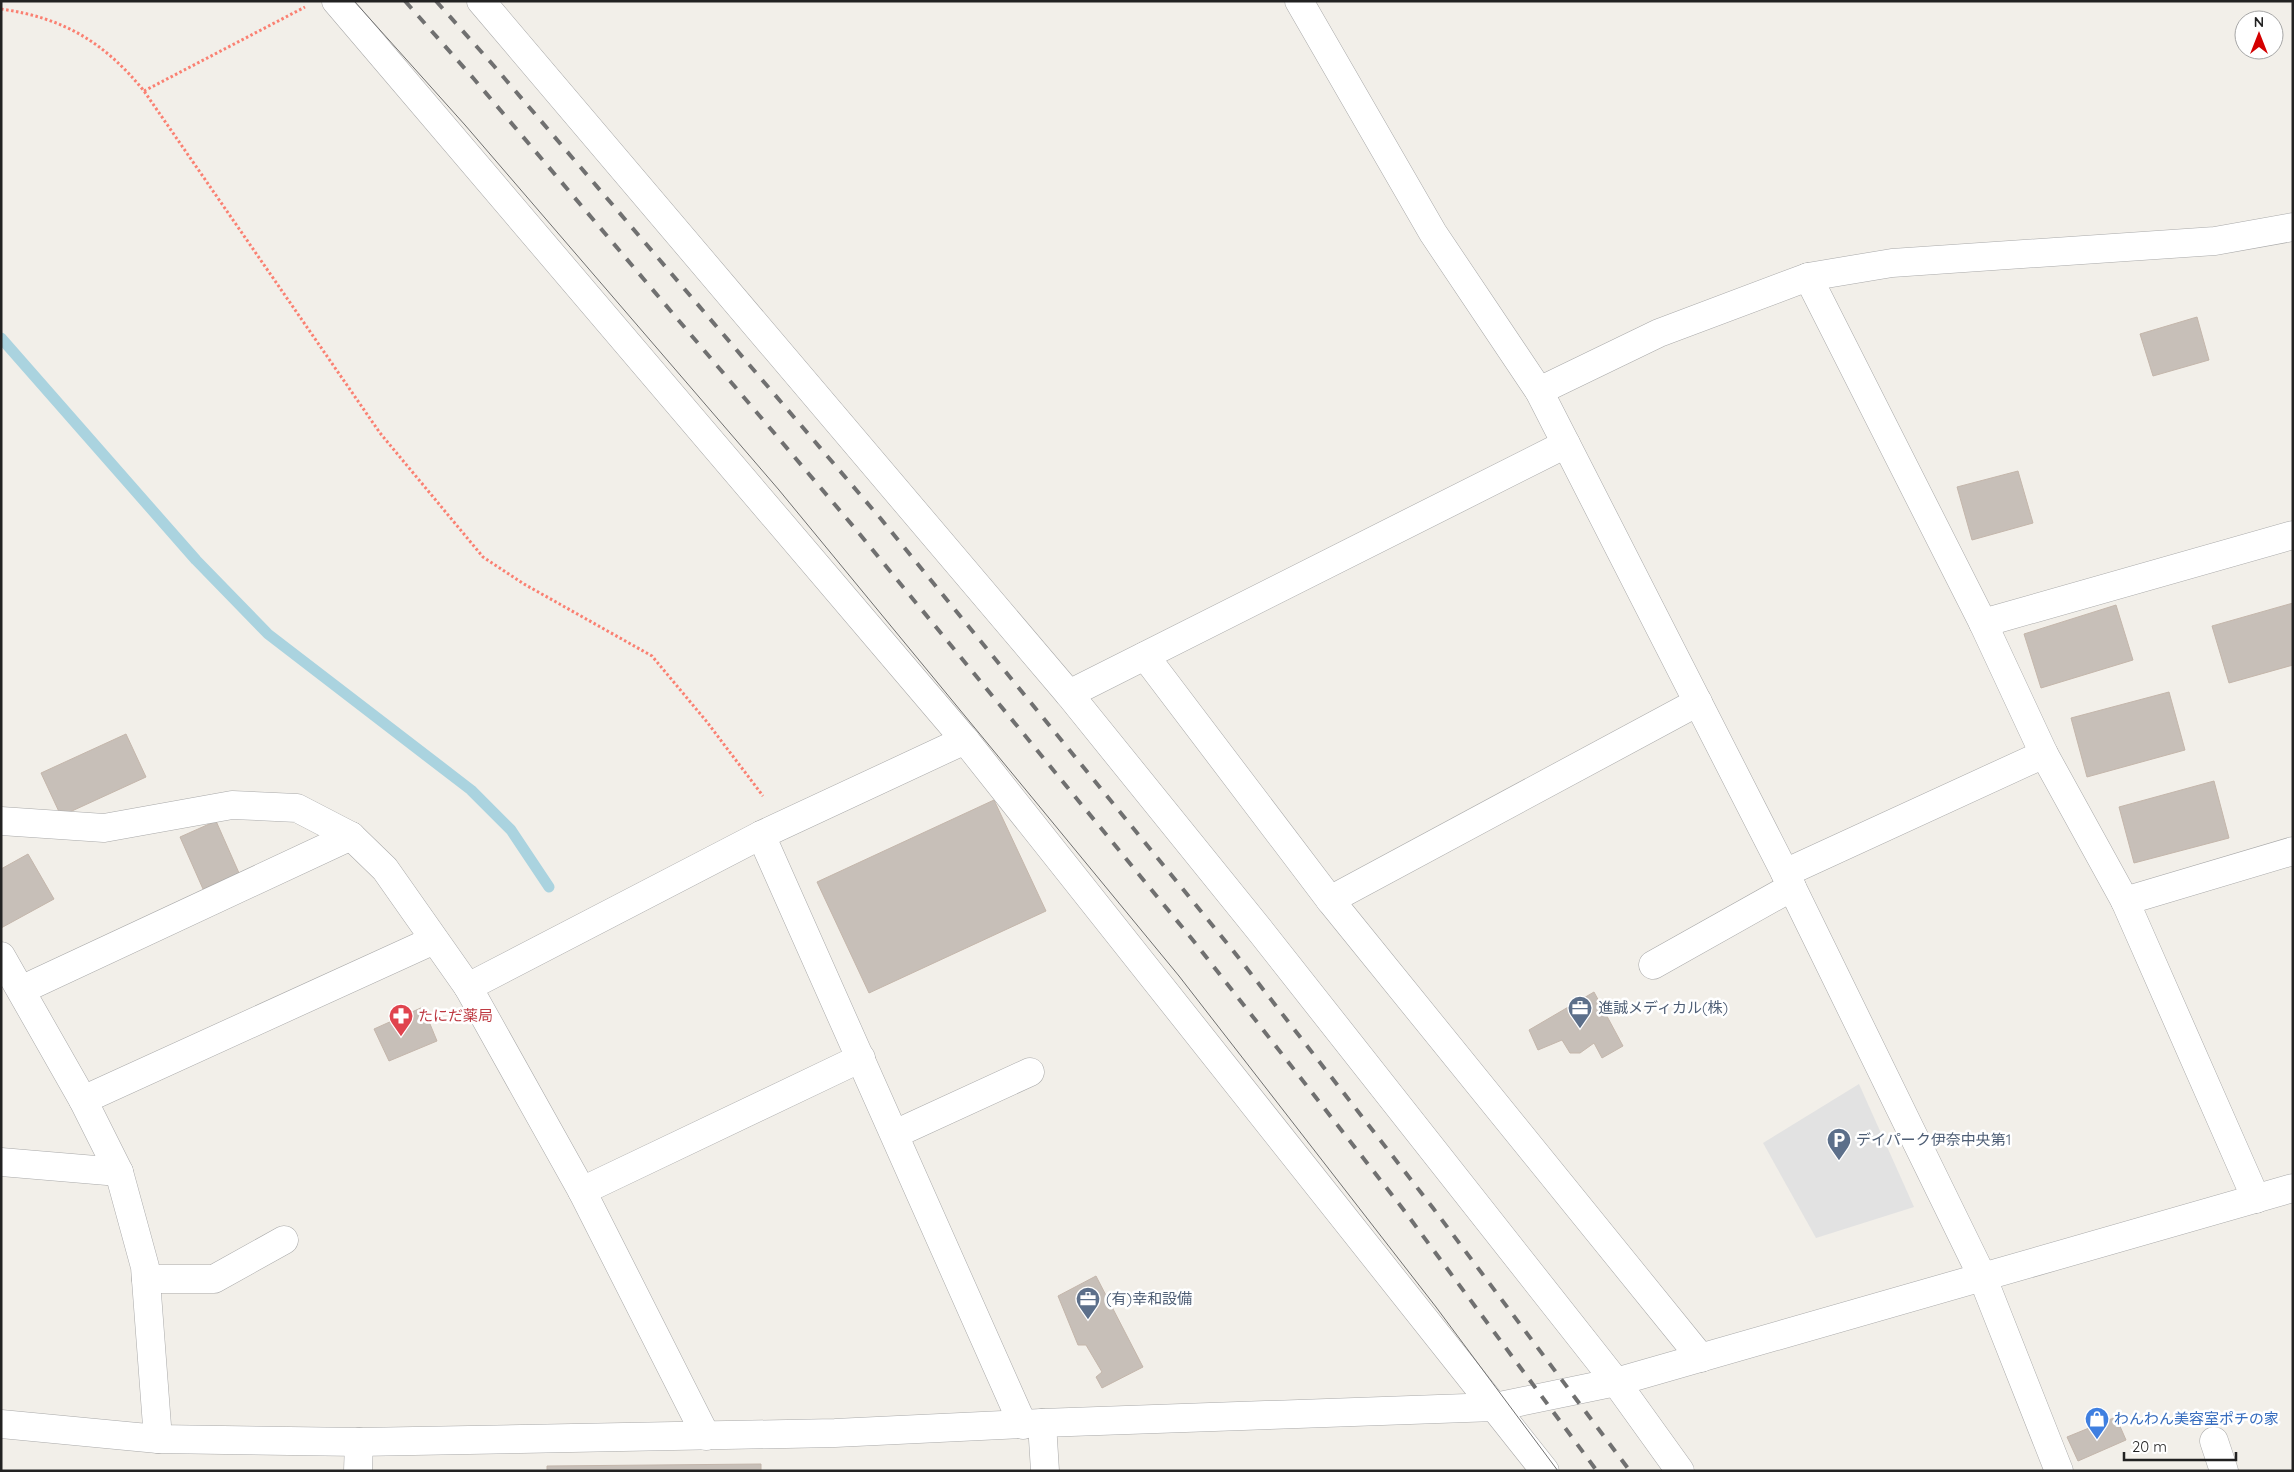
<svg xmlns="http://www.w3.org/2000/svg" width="2294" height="1472" viewBox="0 0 2294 1472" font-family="Quicksand,'Noto Sans JP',sans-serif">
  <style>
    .parking { fill: #e2e2e2 }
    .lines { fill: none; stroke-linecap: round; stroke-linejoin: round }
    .stream { stroke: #aad3df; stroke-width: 11 }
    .building { fill: #c7bfb8; stroke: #c4b6ab }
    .minor-casing { stroke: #a9a9a9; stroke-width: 29 }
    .path { stroke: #fa8072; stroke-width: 3; stroke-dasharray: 2.5 2.5; stroke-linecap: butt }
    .minor { stroke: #fff; stroke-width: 28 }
    .tram { stroke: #707070; stroke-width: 1 }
    .rail { stroke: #707070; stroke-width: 4; stroke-dasharray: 10 10; stroke-linecap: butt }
    .labels { text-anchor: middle; stroke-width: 5; stroke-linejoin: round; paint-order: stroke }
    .service-label { font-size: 15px; fill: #4e5e75; stroke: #fff; text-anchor: start }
    .health-label { font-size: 15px; fill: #be3a42; stroke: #fff; text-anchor: start }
    .shop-label { font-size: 15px; fill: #366cbe; stroke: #fff; text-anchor: start }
  </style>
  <rect width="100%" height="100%" fill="#f2efe9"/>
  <path class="parking" d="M1859,1084L1914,1207L1816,1238L1763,1143Z"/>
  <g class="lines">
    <path class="stream" d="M1,338L196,560L268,634L471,790L511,830L549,887"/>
  </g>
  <g class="building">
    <path d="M2197,317L2209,360L2153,376L2140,334Z"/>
    <path d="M2018,471L2033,523L1972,540L1957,487Z"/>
    <path d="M2293,603V665L2229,683L2212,626Z"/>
    <path d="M2116,605L2133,660L2041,688L2024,634Z"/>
    <path d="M2169,692L2185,750L2087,777L2071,718Z"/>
    <path d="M126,734L146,777L61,816L41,773Z"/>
    <path d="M2214,781L2229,838L2134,863L2119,807Z"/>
    <path d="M994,800L1046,911L869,993L817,882Z"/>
    <path d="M216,821L239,873L203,889L180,837Z"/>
    <path d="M28,854L54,899L1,928V869Z"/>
    <path d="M1594,992L1623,1046L1602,1058L1594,1043L1580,1053H1570L1562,1040L1538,1050L1529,1030Z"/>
    <path d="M423,1007L437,1041L389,1061L374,1029Z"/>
    <path d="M1096,1276L1143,1367L1102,1388L1096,1377L1102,1372L1086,1345H1078L1058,1296Z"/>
    <path d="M2116,1417L2126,1440L2078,1461L2067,1437Z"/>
    <path d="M761,1464V1471H547V1466Z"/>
  </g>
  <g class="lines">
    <defs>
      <g id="minor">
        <path d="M336,1L965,740L1545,1471"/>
        <path d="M481,1L1069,694L1262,933L1616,1382L1680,1471"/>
        <path d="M1299,1L1433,233L1539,391L1785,873L1982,1276L2059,1471"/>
        <path d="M1808,277L1983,623L2044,754L2125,901L2256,1199"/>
        <path d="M1539,391L1659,333L1808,277L1892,263L2215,241L2293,227"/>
        <path d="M1983,623L2293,535"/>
        <path d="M1145,656L1330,900L1701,1358"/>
        <path d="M1069,694L1566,444"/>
        <path d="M1,821L104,828L232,805L297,808L351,836L385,869L468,987L582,1191L706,1436"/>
        <path d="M761,835L1023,1425"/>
        <path d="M1785,873L2044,754"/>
        <path d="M1330,900L1698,702"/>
        <path d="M2125,901L2293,851"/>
        <path d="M1,956L83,1100L119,1172L145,1267L158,1439"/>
        <path d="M1653,965L1792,887"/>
        <path d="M468,987L761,835L965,740"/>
        <path d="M21,990L351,836"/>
        <path d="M83,1100L434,940"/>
        <path d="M895,1134L1030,1072"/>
        <path d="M1,1162L119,1172"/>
        <path d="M582,1191L861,1058"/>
        <path d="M146,1279H214L284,1240"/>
        <path d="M1042,1423L1045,1471"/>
        <path d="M1,1424L158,1439L359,1442L835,1433L1042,1423L1495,1407L1616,1382L2293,1188"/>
        <path d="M2214,1441L2224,1471"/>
        <path d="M358,1471L359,1442"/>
      </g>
    </defs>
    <use href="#minor" class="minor-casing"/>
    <g class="path">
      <path d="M1,9C64,18 104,42 144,91L380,433L483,557L524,584L652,656L707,722L763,796"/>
      <path d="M144,91L305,7"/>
    </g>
    <use href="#minor" class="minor"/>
    <path class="tram" d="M354,1L465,125L779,490L1179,976L1436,1307L1558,1471"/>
    <g class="rail">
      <path d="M405,1L474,79L853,526L1196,944L1403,1209L1597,1471"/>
      <path d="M436,1L494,66L881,519L1231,948L1433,1208L1630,1471"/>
    </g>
  </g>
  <defs>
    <symbol id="office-pin" viewBox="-11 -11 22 30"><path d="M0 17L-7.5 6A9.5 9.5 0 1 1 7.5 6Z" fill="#5c6f8a" stroke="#fff"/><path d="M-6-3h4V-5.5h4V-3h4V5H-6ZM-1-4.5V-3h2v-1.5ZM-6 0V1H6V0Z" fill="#fff"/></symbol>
    <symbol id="pharmacy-pin" viewBox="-11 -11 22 30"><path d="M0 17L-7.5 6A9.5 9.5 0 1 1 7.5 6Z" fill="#e0444e" stroke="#fff"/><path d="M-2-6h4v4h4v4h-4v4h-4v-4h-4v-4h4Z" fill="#fff"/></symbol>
    <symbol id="parking-pin" viewBox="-11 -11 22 30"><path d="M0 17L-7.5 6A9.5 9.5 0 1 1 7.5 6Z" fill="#5c6f8a" stroke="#fff"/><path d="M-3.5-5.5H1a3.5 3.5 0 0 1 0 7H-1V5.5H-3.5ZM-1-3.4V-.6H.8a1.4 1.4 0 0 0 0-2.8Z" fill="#fff"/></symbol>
    <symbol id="shop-pin" viewBox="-11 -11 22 30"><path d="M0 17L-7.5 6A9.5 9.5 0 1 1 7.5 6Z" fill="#3f7fe0" stroke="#fff"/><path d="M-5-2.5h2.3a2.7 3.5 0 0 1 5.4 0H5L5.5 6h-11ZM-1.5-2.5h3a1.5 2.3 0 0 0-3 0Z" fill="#fff"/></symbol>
  </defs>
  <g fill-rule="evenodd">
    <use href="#office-pin" x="1566" y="994" width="28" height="38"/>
    <use href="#pharmacy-pin" x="387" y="1002" width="28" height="38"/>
    <use href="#parking-pin" x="1825" y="1126" width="28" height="38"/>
    <use href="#office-pin" x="1074" y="1285" width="28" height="38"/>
    <use href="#shop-pin" x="2083" y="1405" width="28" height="38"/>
  </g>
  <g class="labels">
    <g class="service-label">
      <text x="1598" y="1013">進誠メディカル(株)</text>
      <text x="1856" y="1145">デイパーク伊奈中央第1</text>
      <text x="1106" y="1304">(有)幸和設備</text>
    </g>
    <g class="health-label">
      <text x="418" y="1021">たにだ薬局</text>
    </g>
    <g class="shop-label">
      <text x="2114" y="1424">わんわん美容室ポチの家</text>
    </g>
  </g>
  <rect width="2294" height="1472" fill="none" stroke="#222222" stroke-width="5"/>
  <g transform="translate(2259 35)"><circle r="24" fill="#ffffff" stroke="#a7a7a7"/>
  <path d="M0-4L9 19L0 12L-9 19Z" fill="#d40000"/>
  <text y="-8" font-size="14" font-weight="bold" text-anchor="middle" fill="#222222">N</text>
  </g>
  <path d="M2124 1452v8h112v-8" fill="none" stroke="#222222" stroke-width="2.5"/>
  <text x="2132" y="1452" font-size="15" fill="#222222" stroke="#ffffff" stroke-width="4" paint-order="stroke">20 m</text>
</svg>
